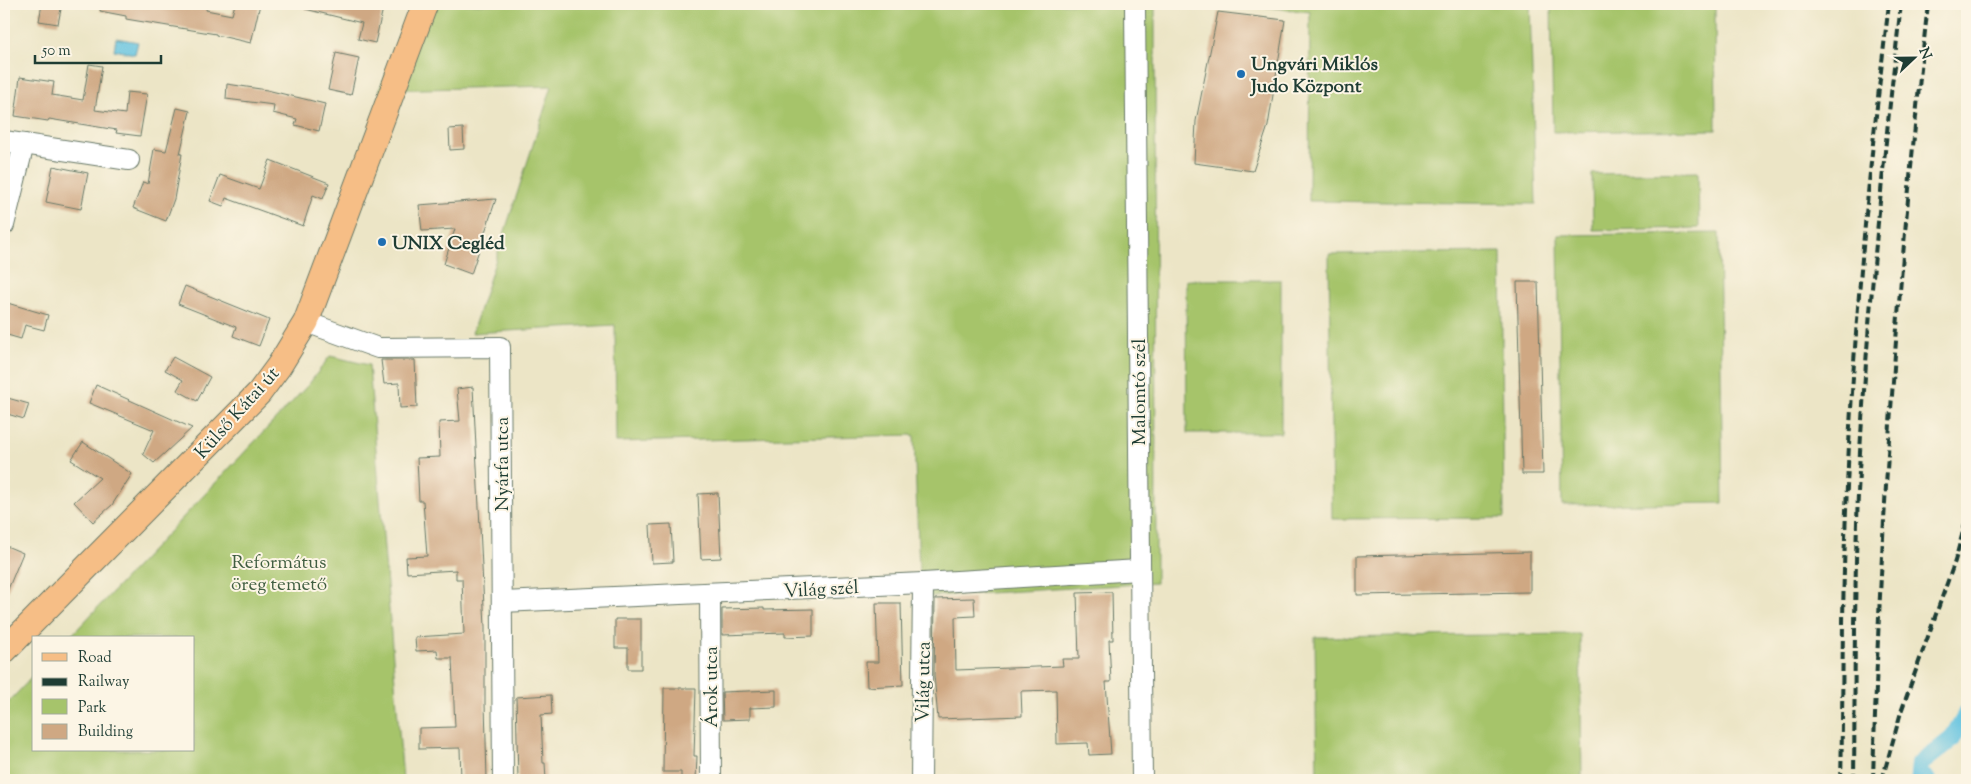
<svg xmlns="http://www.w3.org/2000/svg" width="1971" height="784" viewBox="0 0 1971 784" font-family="'Sorts Mill Goudy',serif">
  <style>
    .green { fill: #a6c46b; stroke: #628050 }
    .water { fill: #62c2e0; stroke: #40808a }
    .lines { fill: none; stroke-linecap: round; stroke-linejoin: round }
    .canal { stroke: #62c2e0; stroke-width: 18 }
    .building { fill: #cfa883 }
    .minor-casing { stroke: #677867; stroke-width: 22 }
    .major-casing { stroke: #677867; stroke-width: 27 }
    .minor { stroke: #fff; stroke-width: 20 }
    .major { stroke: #f6be86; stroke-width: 25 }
    .rail { stroke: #1f3d34; stroke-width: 4; stroke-dasharray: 8 4; stroke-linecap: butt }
    .poi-dot { fill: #1f6fb2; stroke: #fcf5e5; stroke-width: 2 }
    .labels { text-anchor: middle; stroke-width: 4; stroke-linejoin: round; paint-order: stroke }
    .poi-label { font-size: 19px; font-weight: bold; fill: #1f3d34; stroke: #fcf5e5; text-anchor: start }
    .street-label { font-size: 19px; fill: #1f3d34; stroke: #fcf5e5 }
    .park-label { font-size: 19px; fill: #415f42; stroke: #fcf5e5 }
  </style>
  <rect width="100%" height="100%" fill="#fcf5e5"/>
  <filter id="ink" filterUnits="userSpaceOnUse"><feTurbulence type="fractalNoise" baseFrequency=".02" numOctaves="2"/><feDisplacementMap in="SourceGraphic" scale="10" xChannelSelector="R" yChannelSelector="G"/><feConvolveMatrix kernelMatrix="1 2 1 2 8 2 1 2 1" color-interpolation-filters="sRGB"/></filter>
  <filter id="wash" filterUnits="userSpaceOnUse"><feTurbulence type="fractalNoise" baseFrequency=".0096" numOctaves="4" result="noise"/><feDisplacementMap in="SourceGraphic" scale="20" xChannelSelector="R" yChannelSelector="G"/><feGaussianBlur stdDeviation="1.12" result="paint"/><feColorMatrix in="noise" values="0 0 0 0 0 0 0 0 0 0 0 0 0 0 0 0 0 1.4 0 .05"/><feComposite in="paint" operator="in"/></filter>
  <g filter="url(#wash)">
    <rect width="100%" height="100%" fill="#ece5c6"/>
    <g class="green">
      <path d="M417,4H1155L1156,583L920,597L914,435L616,442L615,325L472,333L552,86L379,90Z"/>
      <path d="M1241,4H1530L1536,204L1309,201L1310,12Z"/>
      <path d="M1551,4H1715L1716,130L1553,132Z"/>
      <path d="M1698,172L1699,228L1593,230L1592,174Z"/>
      <path d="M1719,233L1723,503L1562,505L1558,235Z"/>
      <path d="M1501,252L1504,518L1332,519L1329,254Z"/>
      <path d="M1186,280H1281V433H1187Z"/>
      <path d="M330,356L369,365L403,780H4V707L34,675V750H194V638H69L309,384Z"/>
      <path d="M1580,634L1582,780H1317L1315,637Z"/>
    </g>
    <path class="water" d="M116,38L138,42L135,54L114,50Z"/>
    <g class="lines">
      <path class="canal" d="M1927,780L1919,774L1920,764L1952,739L1967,713"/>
    </g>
    <g id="blocks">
      <g class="building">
        <path d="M42,4H62L58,24L39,21Z"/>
        <path d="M101,4H207L206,10L232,15L235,4H260L251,43L216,35V34L126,19V16L100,11Z"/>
        <path d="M305,4H384L375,43L358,39L362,23L305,9Z"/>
        <path d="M1218,12L1285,20L1268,126L1253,171L1194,163L1196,121Z"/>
        <path d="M336,53L359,58L351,95L328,90Z"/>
        <path d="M89,64L102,66L95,110L125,114L127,92L147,94L140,136L116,133L117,130L49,119L48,121L15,116L20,77L54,82L52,95L83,100Z"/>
        <path d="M227,84L267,90L325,104L319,131L295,125L297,119L273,113L274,105L226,99Z"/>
        <path d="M177,108L190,111L180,154H182L174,199L166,221L133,208L143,182L148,184L154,149L166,151Z"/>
        <path d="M463,128L464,149L450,150L449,129Z"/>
        <path d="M270,160L329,183L323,199L313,195L303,226L226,198L223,206L210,201L220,175L259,189Z"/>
        <path d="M53,166L88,173L81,209L46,202Z"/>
        <path d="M496,199L471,274L444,264L455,229L422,231L419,205Z"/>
        <path d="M1517,282H1538L1543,474H1522Z"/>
        <path d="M185,286L269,320L259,346L233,336L236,327L178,304Z"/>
        <path d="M4,302L48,315L44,330L25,325L21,339L4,334Z"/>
        <path d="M173,357L210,377L197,401L177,390L183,380L165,370Z"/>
        <path d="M381,360H415L417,407L400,408L399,383L384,384Z"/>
        <path d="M96,385L192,428L154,463L143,454L154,430L89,403Z"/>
        <path d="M473,387L485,627V703L487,780H461L460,748L419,749V728L455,727L452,658H438L437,650L416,651L415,637L464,634L462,579H456V570L407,573L406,557L427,556L423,501H419L417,458L440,457L439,422L460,421L457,389Z"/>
        <path d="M4,397L29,404L24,419L4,413Z"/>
        <path d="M83,442L132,474L112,505L93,522L74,502L100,478L71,460Z"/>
        <path d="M718,493L721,558L701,559L698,494Z"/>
        <path d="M671,524L673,562L652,563L650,525Z"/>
        <path d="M4,545L23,553L4,599Z"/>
        <path d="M1530,552V592L1357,595V556Z"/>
        <path d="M1112,592L1113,640H1109L1111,682H1106L1111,754L1089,755L1088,743L1057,744L1056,690L1021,691L1022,716L938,719L934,675L935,599L974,598L975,616L955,617L956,670L1063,666L1062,659H1079L1077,593Z"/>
        <path d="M876,603H901L903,685L867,687L866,662H878Z"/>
        <path d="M764,608V610L813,609V636L785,637V633L722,635V609Z"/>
        <path d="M615,619H641V669H628V648H615Z"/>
        <path d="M664,688H696L694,756H697L696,780L681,779V772H663Z"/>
        <path d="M776,690V707L750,708V719L723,720L722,692Z"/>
        <path d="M551,695L552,714L541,715L543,763H545L546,780H518L516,697Z"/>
      </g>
    </g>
  </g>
  <g filter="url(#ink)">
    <use href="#blocks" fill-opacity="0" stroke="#677867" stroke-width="1"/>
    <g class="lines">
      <defs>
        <g id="minor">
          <path d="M1135,4L1142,780"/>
          <path d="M4,141L129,160"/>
          <path d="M4,225L24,144"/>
          <path d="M306,322L378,348L500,347L503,780"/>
          <path d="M710,593L711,780"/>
          <path d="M502,602L923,583L1139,570"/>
          <path d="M921,780L923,583"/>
        </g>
        <path id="major" d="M4,651L259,393L279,366L306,322L425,4"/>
      </defs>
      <use href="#minor" class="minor-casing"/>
      <use href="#major" class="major-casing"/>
      <use href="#minor" class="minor"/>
      <use href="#major" class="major"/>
      <g class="rail">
        <path d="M1841,780C1843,699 1842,618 1845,538C1851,359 1867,181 1889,4"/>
        <path d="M1854,780C1855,671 1854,561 1860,452C1869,302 1884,153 1901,4"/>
        <path d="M1873,780C1880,521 1899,262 1928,4"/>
        <path d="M1882,780L1901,712L1955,561L1967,517"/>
      </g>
    </g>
  </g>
  <g class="poi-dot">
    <circle cx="1241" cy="74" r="5"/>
    <circle cx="382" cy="242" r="5"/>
  </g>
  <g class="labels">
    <g class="poi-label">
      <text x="1251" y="70">Ungvári Miklós<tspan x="1251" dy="22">Judo Központ</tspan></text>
      <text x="392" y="249">UNIX Cegléd</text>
    </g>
    <g class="street-label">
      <text transform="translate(1138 392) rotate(-90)" y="7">Malomtó szél</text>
      <text transform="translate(236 412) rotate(-48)" y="7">Külső Kátai út</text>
      <text transform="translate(501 464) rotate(-90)" y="7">Nyárfa utca</text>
      <text transform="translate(821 588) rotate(-3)" y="7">Világ szél</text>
      <text transform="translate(922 682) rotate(-89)" y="7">Világ utca</text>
      <text transform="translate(710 687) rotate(-90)" y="7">Árok utca</text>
    </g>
    <g class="park-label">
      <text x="279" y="568">Református<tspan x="279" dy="22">öreg temető</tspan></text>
    </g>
  </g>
  <rect width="1971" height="784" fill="none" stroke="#fcf5e5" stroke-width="20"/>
  <rect x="32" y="636" width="162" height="115" fill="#fcf5e5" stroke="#a4ab9e"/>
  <rect x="42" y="653" width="25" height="8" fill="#f6be86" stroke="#a4ab9e"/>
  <text x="78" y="662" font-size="15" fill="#1f3d34">Road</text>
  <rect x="42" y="678" width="25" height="8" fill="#1f3d34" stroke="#a4ab9e"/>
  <text x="78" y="686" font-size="15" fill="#1f3d34">Railway</text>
  <rect x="42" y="699" width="25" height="15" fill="#a6c46b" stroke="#a4ab9e"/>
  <text x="78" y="712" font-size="15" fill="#1f3d34">Park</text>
  <rect x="42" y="724" width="25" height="15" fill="#cfa883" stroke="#a4ab9e"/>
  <text x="78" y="736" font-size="15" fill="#1f3d34">Building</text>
  <g transform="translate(1914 58) rotate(68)" stroke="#fcf5e5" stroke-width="4" paint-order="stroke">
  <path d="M0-4L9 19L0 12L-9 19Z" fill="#1f3d34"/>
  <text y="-8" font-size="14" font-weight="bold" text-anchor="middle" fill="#1f3d34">N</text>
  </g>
  <path d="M35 55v8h126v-8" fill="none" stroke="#1f3d34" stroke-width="2.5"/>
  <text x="42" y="55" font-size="15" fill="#1f3d34" stroke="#fcf5e5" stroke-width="4" paint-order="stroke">50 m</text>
</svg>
